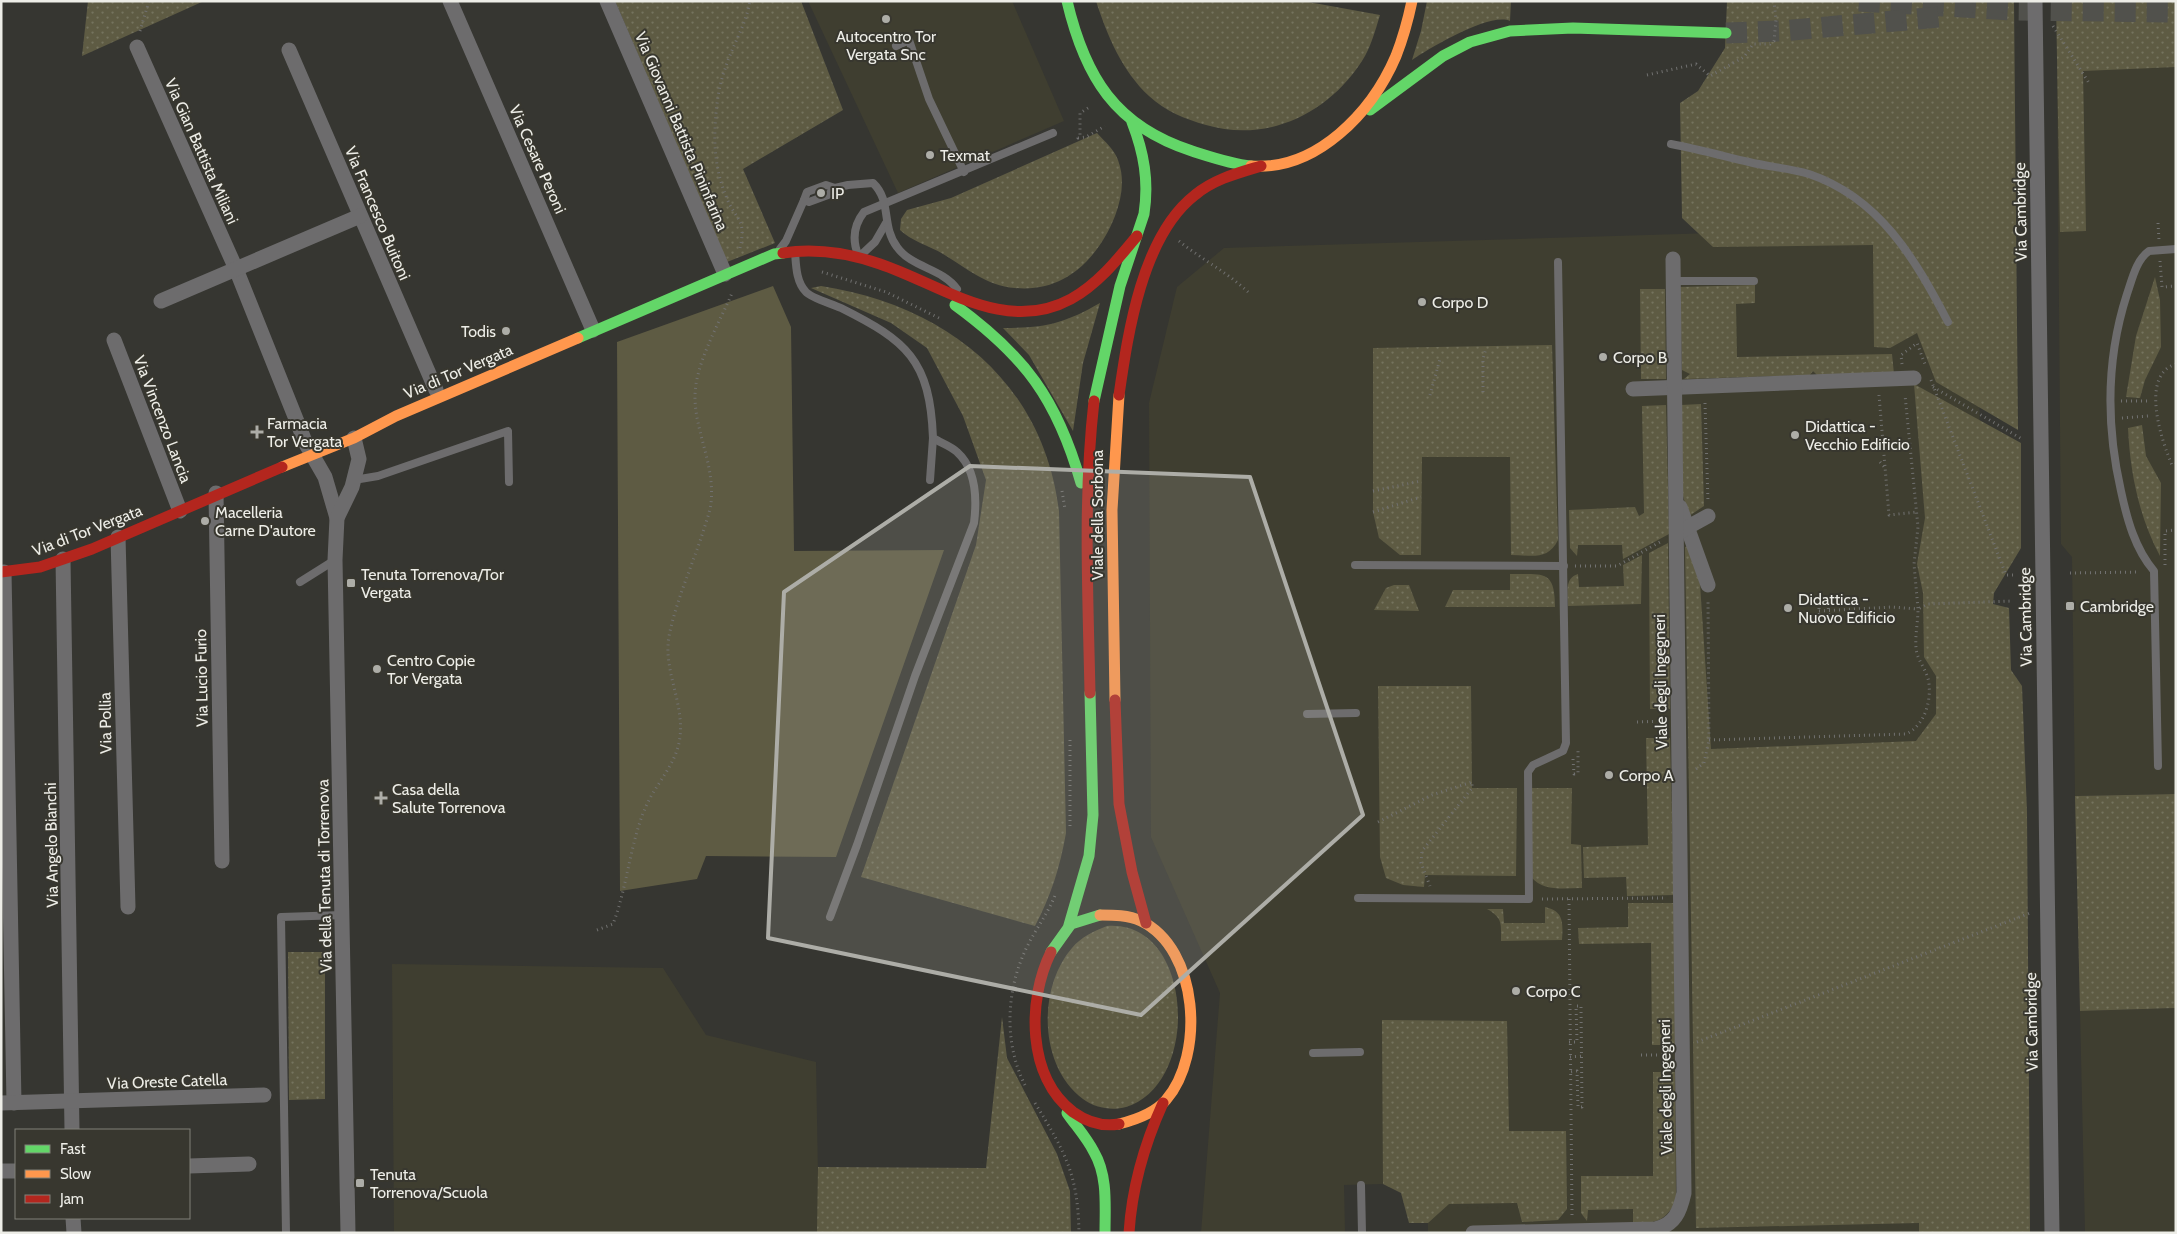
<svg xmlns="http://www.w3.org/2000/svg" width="2177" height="1234" viewBox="0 0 2177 1234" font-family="Cabin,sans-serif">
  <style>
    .built { fill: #3f3e30 }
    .grass { fill: url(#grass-dots) }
    .park { fill: #5e5b43 }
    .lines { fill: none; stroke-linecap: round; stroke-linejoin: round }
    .secondary-tunnel { stroke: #51514c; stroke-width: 21; stroke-dasharray: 21 11; stroke-linecap: butt }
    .path { stroke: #717170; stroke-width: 3; stroke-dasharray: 1 4; stroke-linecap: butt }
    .lane { stroke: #6d6c6d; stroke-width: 8 }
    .street { stroke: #6d6c6d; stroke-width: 15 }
    .fast { stroke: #63d668; stroke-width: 11 }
    .slow { stroke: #ff974d; stroke-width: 11 }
    .jam { stroke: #b3261e; stroke-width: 11 }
    .marked { fill: #adada7; fill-opacity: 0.2; stroke: #adada7; stroke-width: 4; stroke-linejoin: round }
    .poi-dot { fill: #adada7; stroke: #38372f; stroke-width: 2 }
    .labels { text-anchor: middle; stroke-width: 4; stroke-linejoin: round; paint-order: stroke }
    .poi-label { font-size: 16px; fill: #edede7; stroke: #38372f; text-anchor: start }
    .street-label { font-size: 16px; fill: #edede7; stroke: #38372f }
  </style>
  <defs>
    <pattern id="grass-dots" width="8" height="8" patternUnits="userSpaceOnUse" patternTransform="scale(1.25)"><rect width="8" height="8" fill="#5e5b43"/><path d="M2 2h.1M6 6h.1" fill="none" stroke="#75735e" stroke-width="1.8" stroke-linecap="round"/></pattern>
  </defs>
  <rect width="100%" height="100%" fill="#363631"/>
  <g class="built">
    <path d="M808,1H1012L1064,121L898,193Z"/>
    <path d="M2176,66V794L2075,796L2072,557L2061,544L2057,70Z"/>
    <path d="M1979,225L1980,569L1994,1233H1428V1204L1383,1184L1344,1185L1345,1233H1201L1220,993L1151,837L1149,403L1177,287L1224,248Z"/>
    <path d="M392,964L663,968L706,1035L816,1062L819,1233H394Z"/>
    <path d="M2176,1008V1233H2085L2080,1011Z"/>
  </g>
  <g class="grass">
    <path d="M88,1H204L82,56Z"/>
    <path d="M615,1H801L843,110L743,169L775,243L727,262Z"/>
    <path d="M1096,1H1303L1380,15C1375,31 1371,47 1362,61C1328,114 1267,143 1206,125C1185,119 1165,111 1149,96C1122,71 1107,35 1096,1Z"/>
    <path d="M1427,1H1511L1510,21C1490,12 1430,48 1412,60L1421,31Z"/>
    <path d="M1727,1H2014L2018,430L1936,382L1917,333L1890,348L1874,347L1873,245L1713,247L1682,218L1680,103L1698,91L1725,48Z"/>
    <path d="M2056,1H2176V67L2083,71L2086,231L2060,232Z"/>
    <path d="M1097,133C1105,142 1114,149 1118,160C1125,179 1122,197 1115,216C1098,259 1064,293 1015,288C986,286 967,268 943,254C930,246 911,241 900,230L901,219L907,210L951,198Z"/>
    <path d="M2155,277L2160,300L2161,347L2145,380L2140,398L2126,397L2136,336Z"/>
    <path d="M1755,285V303L1736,304L1737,357L1892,354L1894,374L1817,375L1813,371L1810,375L1684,379L1690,374L1682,370L1680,287Z"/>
    <path d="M821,286C945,305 1043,381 1059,511L1066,833C1060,867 1051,896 1035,926L861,877L976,545L986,480L963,416L927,348L891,323L811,288Z"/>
    <path d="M1640,289H1665L1666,379H1641Z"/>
    <path d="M1100,303L1083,363L1073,431L1029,355L1003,328C1045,328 1063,324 1100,303Z"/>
    <path d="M1552,345L1558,540C1548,561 1531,555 1511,555L1510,457H1422L1421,555H1400L1379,538L1373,512V348Z"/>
    <path d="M1914,384L2021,443V548L1994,593L1993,604L2009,608L2011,670L2022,686L2027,812L2030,1233H1919V1223L1696,1228L1685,547L1690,545L1700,584L1711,749L1916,741L1936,714V676L1924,657L1923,593L1917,564L1925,518Z"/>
    <path d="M1701,404L1704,506L1689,516L1683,496L1681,405Z"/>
    <path d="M1666,405L1669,534L1623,559L1622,545H1578L1577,556L1570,548L1569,510L1635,507L1639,516L1644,513L1642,406Z"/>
    <path d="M2142,425L2146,456L2161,483L2160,556C2139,517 2130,472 2128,428Z"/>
    <path d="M1668,543L1670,709H1650L1649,553Z"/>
    <path d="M1642,555L1641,604L1568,606C1568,594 1564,578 1578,574L1579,587L1624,586L1623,565Z"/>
    <path d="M1510,574C1542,575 1555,568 1555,607H1445L1453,590H1510Z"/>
    <path d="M1394,585H1409L1419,611L1374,610L1386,588Z"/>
    <path d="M1378,686H1471L1472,788H1517L1516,876L1425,875L1424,887L1403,885L1386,878L1380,857Z"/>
    <path d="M1646,738H1670L1674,895L1627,896L1626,877L1584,878L1583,847L1648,845Z"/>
    <path d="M1530,788H1572L1571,844L1581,845L1582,888C1564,888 1544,892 1531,877Z"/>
    <path d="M2176,794V1008L2080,1011L2075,796Z"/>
    <path d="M1628,903H1674L1676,1045H1652L1651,943L1579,944L1578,928L1628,927Z"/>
    <path d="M1545,907C1564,911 1563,923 1562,940L1501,941C1501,924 1503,918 1487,909H1503L1504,923H1545Z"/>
    <path d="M1107,926C1194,919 1202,1084 1126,1107C1112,1111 1095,1108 1083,1099C1039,1067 1037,988 1072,948C1081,937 1094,931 1107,926Z"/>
    <path d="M288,952H325V1099L289,1100Z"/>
    <path d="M1002,1017L1007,1058L1057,1154L1070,1191L1071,1233H817L818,1167L986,1168Z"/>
    <path d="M1382,1020L1507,1021L1509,1131H1566L1567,1209L1558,1220L1522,1222L1517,1203L1449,1204L1428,1223H1409L1401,1193L1383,1184Z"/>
    <path d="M1653,1072H1675L1676,1202C1662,1223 1658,1222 1633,1223V1209L1588,1210L1587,1221L1581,1213V1176H1653Z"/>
  </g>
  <path class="park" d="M773,286L791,327L794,551L944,550L836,857L706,856L697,879L620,891L617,342Z"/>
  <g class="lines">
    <g class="secondary-tunnel">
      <path d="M1859,1L2012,10L2176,12"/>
      <path d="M1726,33L1781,31L1940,17"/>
    </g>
    <g class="path">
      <path d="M2053,26L2089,83"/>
      <path d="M140,31L149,1"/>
      <path d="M1647,75L1696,64L1710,76L1744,57L1753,44H1770L1774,41L1776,20L1774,1"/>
      <path d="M1088,108L1080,113V135L1078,138L1086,137L1105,126"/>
      <path d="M2158,223L2159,240"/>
      <path d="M1179,241C1201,259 1227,272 1248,292"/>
      <path d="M740,248C747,217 735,221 726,196C717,175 714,151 715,129C716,108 718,88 725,69C732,46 746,25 750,1"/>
      <path d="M2160,261L2162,287L2176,286"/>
      <path d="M822,272L886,292L941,319"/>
      <path d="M1902,364L1901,355L1917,343L1926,367"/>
      <path d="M2176,364C2139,375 2162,442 2172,465L2176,464"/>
      <path d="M1931,380L2006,575H2013"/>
      <path d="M1933,387L2022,439"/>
      <path d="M1483,392V359L1486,348"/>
      <path d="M1430,395L1440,359"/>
      <path d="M1879,395L1889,515L1917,512"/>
      <path d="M2121,401H2148"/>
      <path d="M1705,403L1708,502"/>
      <path d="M2122,418L2148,416"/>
      <path d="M1880,462L1885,468"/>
      <path d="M1062,491L1065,509"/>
      <path d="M1373,491L1421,481"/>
      <path d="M1373,512L1421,497"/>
      <path d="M2165,565V531L2176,530"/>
      <path d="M1575,566H1617L1660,542"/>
      <path d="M2070,573L2140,572"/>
      <path d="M1819,603V619"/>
      <path d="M1828,603L1829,618"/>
      <path d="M1819,611L1892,607L1918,609L1914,564L1918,527L1905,395"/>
      <path d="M1637,722L1664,721"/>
      <path d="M1070,740V826"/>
      <path d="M1709,740L1906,734C1924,726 1931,703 1929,684C1928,671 1917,661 1916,648C1915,635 1918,622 1918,609L1928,604L2013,601"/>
      <path d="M1573,759L1574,774L1578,773V751"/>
      <path d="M1696,769L1704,763L1709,740L1708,600"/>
      <path d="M1378,822L1432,795L1472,782V788L1422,851L1421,863L1430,886"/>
      <path d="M1542,899L1665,898"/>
      <path d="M1569,899L1572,1216"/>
      <path d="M597,930L613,924C628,885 630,841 647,804C658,781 677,763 680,737C684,702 663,670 669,636C676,601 692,566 703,532C706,522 710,512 711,503C715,466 696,434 695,399C694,365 719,324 732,293"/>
      <path d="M1569,1042H1577L1576,1006H1581L1582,1107H1578L1577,1071L1570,1072"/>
      <path d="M1697,1042L2030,913"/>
      <path d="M1641,1055H1666"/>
      <path d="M1570,1057L1583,1056"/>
      <path d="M1025,1085C1004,1044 1006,992 1025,951C1034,931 1048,914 1056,893"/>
      <path d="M1035,1103C1065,1152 1078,1174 1079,1233"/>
    </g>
    <g class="lane">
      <path d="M896,46L909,40L929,99L964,172"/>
      <path d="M1671,144C1698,149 1723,156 1749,162C1769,167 1789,168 1809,174C1880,198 1915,259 1948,322"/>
      <path d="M804,200L807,192L826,185L835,188"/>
      <path d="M886,223L875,242L859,257C852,241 853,226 864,212L1053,133"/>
      <path d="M780,249L786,241L804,200L809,202L828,195L835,188L848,185L873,183C892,201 881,226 897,247C912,268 942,268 957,289"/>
      <path d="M795,252C796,265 796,282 806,292C811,298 833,304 841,308C907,341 930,360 933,438C941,443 951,446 957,452C977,470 977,499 974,523L915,676L857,845L830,917"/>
      <path d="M1673,281H1754"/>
      <path d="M354,480L378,476L508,431L509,482"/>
      <path d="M930,480L933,438"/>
      <path d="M1355,565L1564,566"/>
      <path d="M300,582L335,560"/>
      <path d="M1307,714L1356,713"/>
      <path d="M2158,766L2154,571C2135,549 2127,519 2121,491C2106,425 2106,359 2127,294C2132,280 2136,260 2149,251L2176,249"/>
      <path d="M1358,898L1529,899L1528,772L1533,765L1563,751L1566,743L1558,262"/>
      <path d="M1313,1053L1360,1052"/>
      <path d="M1361,1185L1362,1233"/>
      <path d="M286,1233L281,917L343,915"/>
    </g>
    <g class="street">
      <path d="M450,1L593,330"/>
      <path d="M607,1L725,274"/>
      <path d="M2035,1L2052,1233"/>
      <path d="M137,47L236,269L306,444L325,477L337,518"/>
      <path d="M289,50L436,390"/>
      <path d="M161,301L360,216"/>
      <path d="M114,340L180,511"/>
      <path d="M1633,389L1914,378"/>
      <path d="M216,493L222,861"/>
      <path d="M1680,507L1708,585"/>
      <path d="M1679,532L1708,516"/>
      <path d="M118,537L128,907"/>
      <path d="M63,559L72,1130"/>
      <path d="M4,572L14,1103"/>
      <path d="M1,1103L264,1095"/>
      <path d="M189,1166L249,1164"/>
      <path d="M1,1171H16"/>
      <path d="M73,1218L74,1233"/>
      <path d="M348,1233L335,560L337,518L352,487L359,459L354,438"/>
      <path d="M1473,1233L1655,1229C1675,1225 1680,1211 1684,1193L1673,259"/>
    </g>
    <g class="fast">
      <path d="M1067,1C1085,77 1115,126 1192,151C1211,157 1231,164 1251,166"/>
      <path d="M1370,110L1443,56L1470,42L1510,31L1573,28L1726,33"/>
      <path d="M955,305C1025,356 1057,399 1081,483"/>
      <path d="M578,338L774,254L783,253"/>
      <path d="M1094,401L1120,286L1144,214C1149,181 1144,153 1132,122"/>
      <path d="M1069,925L1089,856L1093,815L1090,693"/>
      <path d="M1051,952L1071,924L1100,915"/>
      <path d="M1067,1113C1076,1126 1087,1138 1094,1152C1108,1176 1105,1206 1105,1233"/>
    </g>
    <g class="slow">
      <path d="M1251,166C1317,171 1372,112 1396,56C1403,38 1408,20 1412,1"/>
      <path d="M282,467L354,438L396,416L578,338"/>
      <path d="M1115,700L1112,510L1119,395"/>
      <path d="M1100,915C1114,915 1128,915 1141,921C1199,949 1205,1055 1166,1100C1155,1113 1135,1120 1119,1124"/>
    </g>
    <g class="jam">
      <path d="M783,253C816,248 848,253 880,264C942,285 1005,335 1071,299C1098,284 1118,259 1137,236"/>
      <path d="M1119,395C1128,333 1142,236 1195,195C1214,179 1238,173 1261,166"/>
      <path d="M1,572L40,567L92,549L282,467"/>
      <path d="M1090,693C1088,595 1083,498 1094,401"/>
      <path d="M1115,700L1119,804L1132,872L1146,923"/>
      <path d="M1051,952C1027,1000 1027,1077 1073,1112C1087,1122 1102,1127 1119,1124"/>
      <path d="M1129,1233C1132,1186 1144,1145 1163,1103"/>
    </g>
  </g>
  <path class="marked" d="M970,466L1250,477L1363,815L1141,1015L768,938L784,592Z"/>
  <g class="poi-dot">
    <circle cx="886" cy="19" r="5"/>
    <circle cx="930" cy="155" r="5"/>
    <circle cx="821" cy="193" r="5"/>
    <circle cx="1422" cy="302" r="5"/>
    <circle cx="506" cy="331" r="5"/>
    <circle cx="1603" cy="357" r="5"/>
    <path d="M254.5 424.5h5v5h5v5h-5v5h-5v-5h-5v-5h5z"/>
    <circle cx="1795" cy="435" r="5"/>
    <circle cx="205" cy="521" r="5"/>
    <rect x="346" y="578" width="10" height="10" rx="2.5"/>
    <rect x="2065" y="601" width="10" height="10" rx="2.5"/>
    <circle cx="1788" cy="608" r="5"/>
    <circle cx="377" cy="669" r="5"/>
    <circle cx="1609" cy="775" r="5"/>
    <path d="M378.5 790.5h5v5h5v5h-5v5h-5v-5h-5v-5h5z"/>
    <circle cx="1516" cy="991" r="5"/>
    <rect x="355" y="1178" width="10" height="10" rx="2.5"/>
  </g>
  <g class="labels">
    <g class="poi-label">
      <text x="886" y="42" text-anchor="middle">Autocentro Tor<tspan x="886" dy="18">Vergata Snc</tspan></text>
      <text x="940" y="161">Texmat</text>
      <text x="831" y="199">IP</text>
      <text x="1432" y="308">Corpo D</text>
      <text x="496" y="337" text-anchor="end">Todis</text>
      <text x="1613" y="363">Corpo B</text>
      <text x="267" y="429">Farmacia<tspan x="267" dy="18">Tor Vergata</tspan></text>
      <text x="1805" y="432">Didattica -<tspan x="1805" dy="18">Vecchio Edificio</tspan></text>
      <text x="215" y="518">Macelleria<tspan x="215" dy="18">Carne D'autore</tspan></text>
      <text x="361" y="580">Tenuta Torrenova/Tor<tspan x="361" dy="18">Vergata</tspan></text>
      <text x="1798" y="605">Didattica -<tspan x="1798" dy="18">Nuovo Edificio</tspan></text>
      <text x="2080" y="612">Cambridge</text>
      <text x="387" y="666">Centro Copie<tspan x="387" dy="18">Tor Vergata</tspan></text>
      <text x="1619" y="781">Corpo A</text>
      <text x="392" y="795">Casa della<tspan x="392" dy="18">Salute Torrenova</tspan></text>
      <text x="1526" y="997">Corpo C</text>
      <text x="370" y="1180">Tenuta<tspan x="370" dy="18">Torrenova/Scuola</tspan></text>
    </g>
    <g class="street-label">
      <text transform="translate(682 131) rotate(67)" y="6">Via Giovanni Battista Pininfarina</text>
      <text transform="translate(202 151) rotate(66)" y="6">Via Gian Battista Miliani</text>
      <text transform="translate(538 159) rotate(66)" y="6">Via Cesare Peroni</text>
      <text transform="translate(2020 212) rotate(-91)" y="6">Via Cambridge</text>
      <text transform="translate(378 213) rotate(67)" y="6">Via Francesco Buitoni</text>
      <text transform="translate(458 371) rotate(-23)" y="6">Via di Tor Vergata</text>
      <text transform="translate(163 419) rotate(69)" y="6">Via Vincenzo Lancia</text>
      <text transform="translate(1097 515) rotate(-90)" y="6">Viale della Sorbona</text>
      <text transform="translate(87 530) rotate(-21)" y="6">Via di Tor Vergata</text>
      <text transform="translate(2025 617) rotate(-91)" y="6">Via Cambridge</text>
      <text transform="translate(201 678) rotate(-91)" y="6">Via Lucio Furio</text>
      <text transform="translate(1660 682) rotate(-91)" y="6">Viale degli Ingegneri</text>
      <text transform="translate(105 723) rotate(-91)" y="6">Via Pollia</text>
      <text transform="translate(51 845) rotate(-91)" y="6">Via Angelo Bianchi</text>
      <text transform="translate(324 876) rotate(-91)" y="6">Via della Tenuta di Torrenova</text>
      <text transform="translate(2031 1022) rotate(-91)" y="6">Via Cambridge</text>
      <text transform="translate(167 1081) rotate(-2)" y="6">Via Oreste Catella</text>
      <text transform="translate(1665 1087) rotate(-91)" y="6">Viale degli Ingegneri</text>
    </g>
  </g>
  <rect width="2177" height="1234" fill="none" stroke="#edede7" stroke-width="5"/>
  <rect x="15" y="1129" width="175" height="90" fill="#38372f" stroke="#808079"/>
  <rect x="25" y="1145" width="25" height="8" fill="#63d668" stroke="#808079"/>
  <text x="60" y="1154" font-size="15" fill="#edede7">Fast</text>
  <rect x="25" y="1170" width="25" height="8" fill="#ff974d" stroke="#808079"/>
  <text x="60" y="1179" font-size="15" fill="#edede7">Slow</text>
  <rect x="25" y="1195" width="25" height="8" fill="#b3261e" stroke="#808079"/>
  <text x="60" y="1204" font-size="15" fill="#edede7">Jam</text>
</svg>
